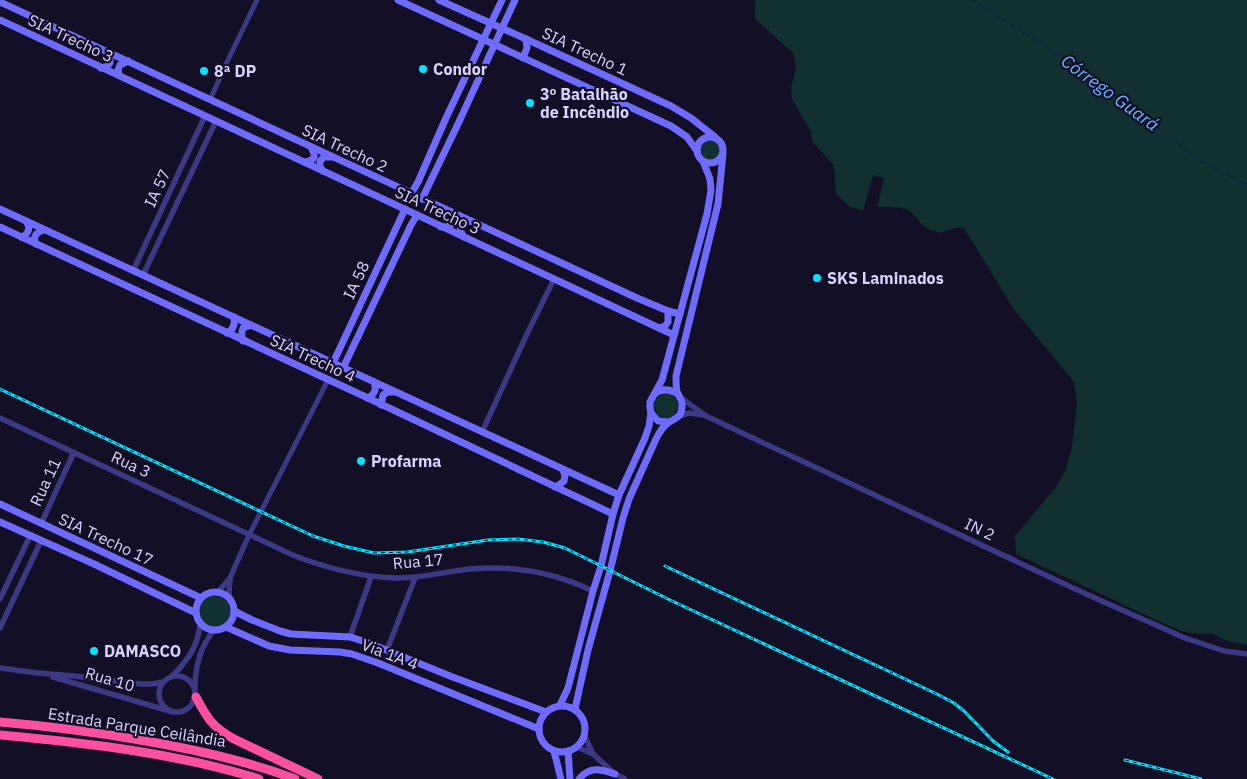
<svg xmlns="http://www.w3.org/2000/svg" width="1247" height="779" viewBox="0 0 1247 779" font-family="'IBM Plex Sans',sans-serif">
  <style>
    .green { fill: #12302f }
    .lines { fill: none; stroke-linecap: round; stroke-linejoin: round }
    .stream { stroke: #0c2248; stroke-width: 1 }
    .minor { stroke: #3d3a85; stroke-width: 5 }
    .tertiary { stroke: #3d3a85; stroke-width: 5.5 }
    .secondary { stroke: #6f6bff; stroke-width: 7 }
    .motorway { stroke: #ff4fa3; stroke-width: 9 }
    .rail-casing { stroke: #00e5ff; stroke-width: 3 }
    .rail { stroke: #130f26; stroke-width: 1; stroke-dasharray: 4; stroke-linecap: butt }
    .poi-dot { fill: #00e5ff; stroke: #130f26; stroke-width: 2 }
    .labels { text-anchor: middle; stroke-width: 4.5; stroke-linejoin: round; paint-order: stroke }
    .street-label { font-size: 16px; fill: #d9d4ff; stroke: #130f26 }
    .poi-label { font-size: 16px; font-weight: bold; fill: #d9d4ff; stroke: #130f26; text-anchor: start }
    .water-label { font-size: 18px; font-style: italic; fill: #62b6ff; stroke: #130f26 }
  </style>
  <rect width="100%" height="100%" fill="#130f26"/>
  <g class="green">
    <path d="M754,0H1247V645L1227,641L1213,634L1189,633L1169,626L1016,554L1015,536L1057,486L1065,471L1072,447L1077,403L1074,382L1013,308L964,228C953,225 946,234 937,232C919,228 921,219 909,211C900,205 887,207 877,207L884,179L873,175L863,211L849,206L836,194L834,166L812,141L811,132L792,99L791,88L796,67L793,53L755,19V1Z"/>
    <circle cx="711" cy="150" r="10"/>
    <circle cx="666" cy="406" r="12"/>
    <circle cx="214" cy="612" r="16"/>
  </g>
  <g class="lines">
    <path class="stream" d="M972,0L1089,74L1198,159L1247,185"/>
    <g class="minor">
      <path d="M210,100L227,62L257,0"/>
      <path d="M249,535L328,380"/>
    </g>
    <g class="tertiary">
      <path d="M133,271L205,116"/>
      <path d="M143,275L216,121"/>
      <path d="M681,398L706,416L1086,594L1185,638L1224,651L1247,654"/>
      <path d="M679,416L689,413L704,415"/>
      <path d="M0,418L295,556C327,568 360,577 395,578C421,579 445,571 471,569C514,565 554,572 593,591"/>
      <path d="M482,432L527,334L554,279"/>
      <path d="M41,524L74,452"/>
      <path d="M230,578L229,591L230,601"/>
      <path d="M217,593L230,578L249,535"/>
      <path d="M0,599L30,536"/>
      <path d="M0,628L41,541"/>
      <path d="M350,637L371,577"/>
      <path d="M387,650L415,578"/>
      <path d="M0,668L38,673L74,676L141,684H152L163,682"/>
      <circle cx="177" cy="694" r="18"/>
      <path d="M53,677L173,712"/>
      <path d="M171,677C186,663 199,644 200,624"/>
      <path d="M195,688C195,667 200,647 214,630"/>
      <path d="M585,737L593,754L615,774L625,779"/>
      <path d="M577,747L593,754"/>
    </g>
    <g class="secondary">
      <path d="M398,0L671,126L687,137L697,151"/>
      <path d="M439,0L526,39L671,106L691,118L715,137"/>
      <path d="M0,2L637,298L668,311L680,314"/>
      <path d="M0,20L674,335"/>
      <path d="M523,58L527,48L526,39"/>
      <path d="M101,68L106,67L110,63V56L107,52"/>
      <path d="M119,75L118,70L120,65L128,61"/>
      <circle cx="710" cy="150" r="13"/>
      <path d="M305,162C316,160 316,156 311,147"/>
      <path d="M323,171L320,167V161L324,157H331"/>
      <path d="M411,194L418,182L446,118L502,0"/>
      <path d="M422,199L458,124L515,0"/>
      <path d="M0,209L619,495"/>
      <path d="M0,227L368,398L613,514"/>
      <path d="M441,227H447L452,224L454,219L451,212"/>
      <path d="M21,237C29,234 31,228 26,221"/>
      <path d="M464,237C458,229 459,222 471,221"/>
      <path d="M36,244C32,236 37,232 44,230"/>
      <path d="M659,328L665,326L668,322V311"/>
      <path d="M227,333C234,330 235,324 234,317"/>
      <path d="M243,341C241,336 241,333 243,328L251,325"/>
      <path d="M333,363L405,209"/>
      <path d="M343,368L411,225L417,215"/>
      <path d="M656,393C663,388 670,389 678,394"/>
      <path d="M368,398C375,394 377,389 374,382"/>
      <path d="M381,405L383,395L388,392H394"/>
      <path d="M651,413L658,421L668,422"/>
      <path d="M555,487L559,485L564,481L565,476L563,470"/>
      <path d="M0,504L201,598"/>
      <path d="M0,522L94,564L196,613"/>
      <circle cx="215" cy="611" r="19"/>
      <path d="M234,611L252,620L280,631L291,634L350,637L369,643L450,676L546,712"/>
      <path d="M226,627L269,646L290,650L340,652L352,654L378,663L539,729"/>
      <path d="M560,705L568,688L593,591L601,566L613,514L619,495L645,438L649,426L651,413L650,408V402L662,380L707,214L711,190L710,179L703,161"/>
      <circle cx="562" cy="729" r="23"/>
      <path d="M575,709L588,650L610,571L623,518L629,499L656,439C659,433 662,427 668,423C675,418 682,418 682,406C683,400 679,397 677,392C676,386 676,381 676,376L718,204L723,154"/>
      <path d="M554,751L561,779"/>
      <path d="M568,751L570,779"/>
      <path d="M579,779C590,766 600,769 615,774"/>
    </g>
    <g class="motorway">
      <path d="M196,697C207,718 212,727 234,739L318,779"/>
      <path d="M0,722C47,726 94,732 140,740C193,749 245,760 295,779"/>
      <path d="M0,735C87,743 176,753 259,779"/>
    </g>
    <defs>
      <g id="rail">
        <path d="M0,389L313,536L344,546L374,553L407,552L488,540L518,539L543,542L565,548L670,600L1053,779"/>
        <path d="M665,566L939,695L954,703L964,711L993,741L1008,752"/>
        <path d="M1125,760L1201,779"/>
      </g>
    </defs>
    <use href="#rail" class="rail-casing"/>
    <use href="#rail" class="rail"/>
  </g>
  <g class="poi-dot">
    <circle cx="423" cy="69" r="5"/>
    <circle cx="204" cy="71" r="5"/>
    <circle cx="530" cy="103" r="5"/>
    <circle cx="817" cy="278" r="5"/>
    <circle cx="361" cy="461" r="5"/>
    <circle cx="94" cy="651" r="5"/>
  </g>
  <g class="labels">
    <g class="street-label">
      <text transform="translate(71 38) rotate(25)" y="6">SIA Trecho 3</text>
      <text transform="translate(585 51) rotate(25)" y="6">SIA Trecho 1</text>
      <text transform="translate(345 148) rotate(25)" y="6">SIA Trecho 2</text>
      <text transform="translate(157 188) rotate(-65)" y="6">IA 57</text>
      <text transform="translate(438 210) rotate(25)" y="6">SIA Trecho 3</text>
      <text transform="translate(356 280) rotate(-65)" y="6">IA 58</text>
      <text transform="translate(313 358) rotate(25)" y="6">SIA Trecho 4</text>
      <text transform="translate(131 464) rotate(25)" y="6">Rua 3</text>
      <text transform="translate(45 482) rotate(-65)" y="6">Rua 11</text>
      <text transform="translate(980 529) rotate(25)" y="6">IN 2</text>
      <text transform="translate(106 539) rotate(25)" y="6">SIA Trecho 17</text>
      <text transform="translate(418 561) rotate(-5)" y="6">Rua 17</text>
      <text transform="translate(390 654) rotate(21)" y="6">Via 1A 4</text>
      <text transform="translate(110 679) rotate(16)" y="6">Rua 10</text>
      <text transform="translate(137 727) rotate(9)" y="6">Estrada Parque Ceilândia</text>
    </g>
    <g class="poi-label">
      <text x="433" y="75">Condor</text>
      <text x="214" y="77">8ª DP</text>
      <text x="540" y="100">3º Batalhão<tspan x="540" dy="18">de Incêndio</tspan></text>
      <text x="827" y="284">SKS Laminados</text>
      <text x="371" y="467">Profarma</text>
      <text x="104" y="657">DAMASCO</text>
    </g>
    <g class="water-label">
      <text transform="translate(1110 93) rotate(36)" y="6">Córrego Guará</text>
    </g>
  </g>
</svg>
